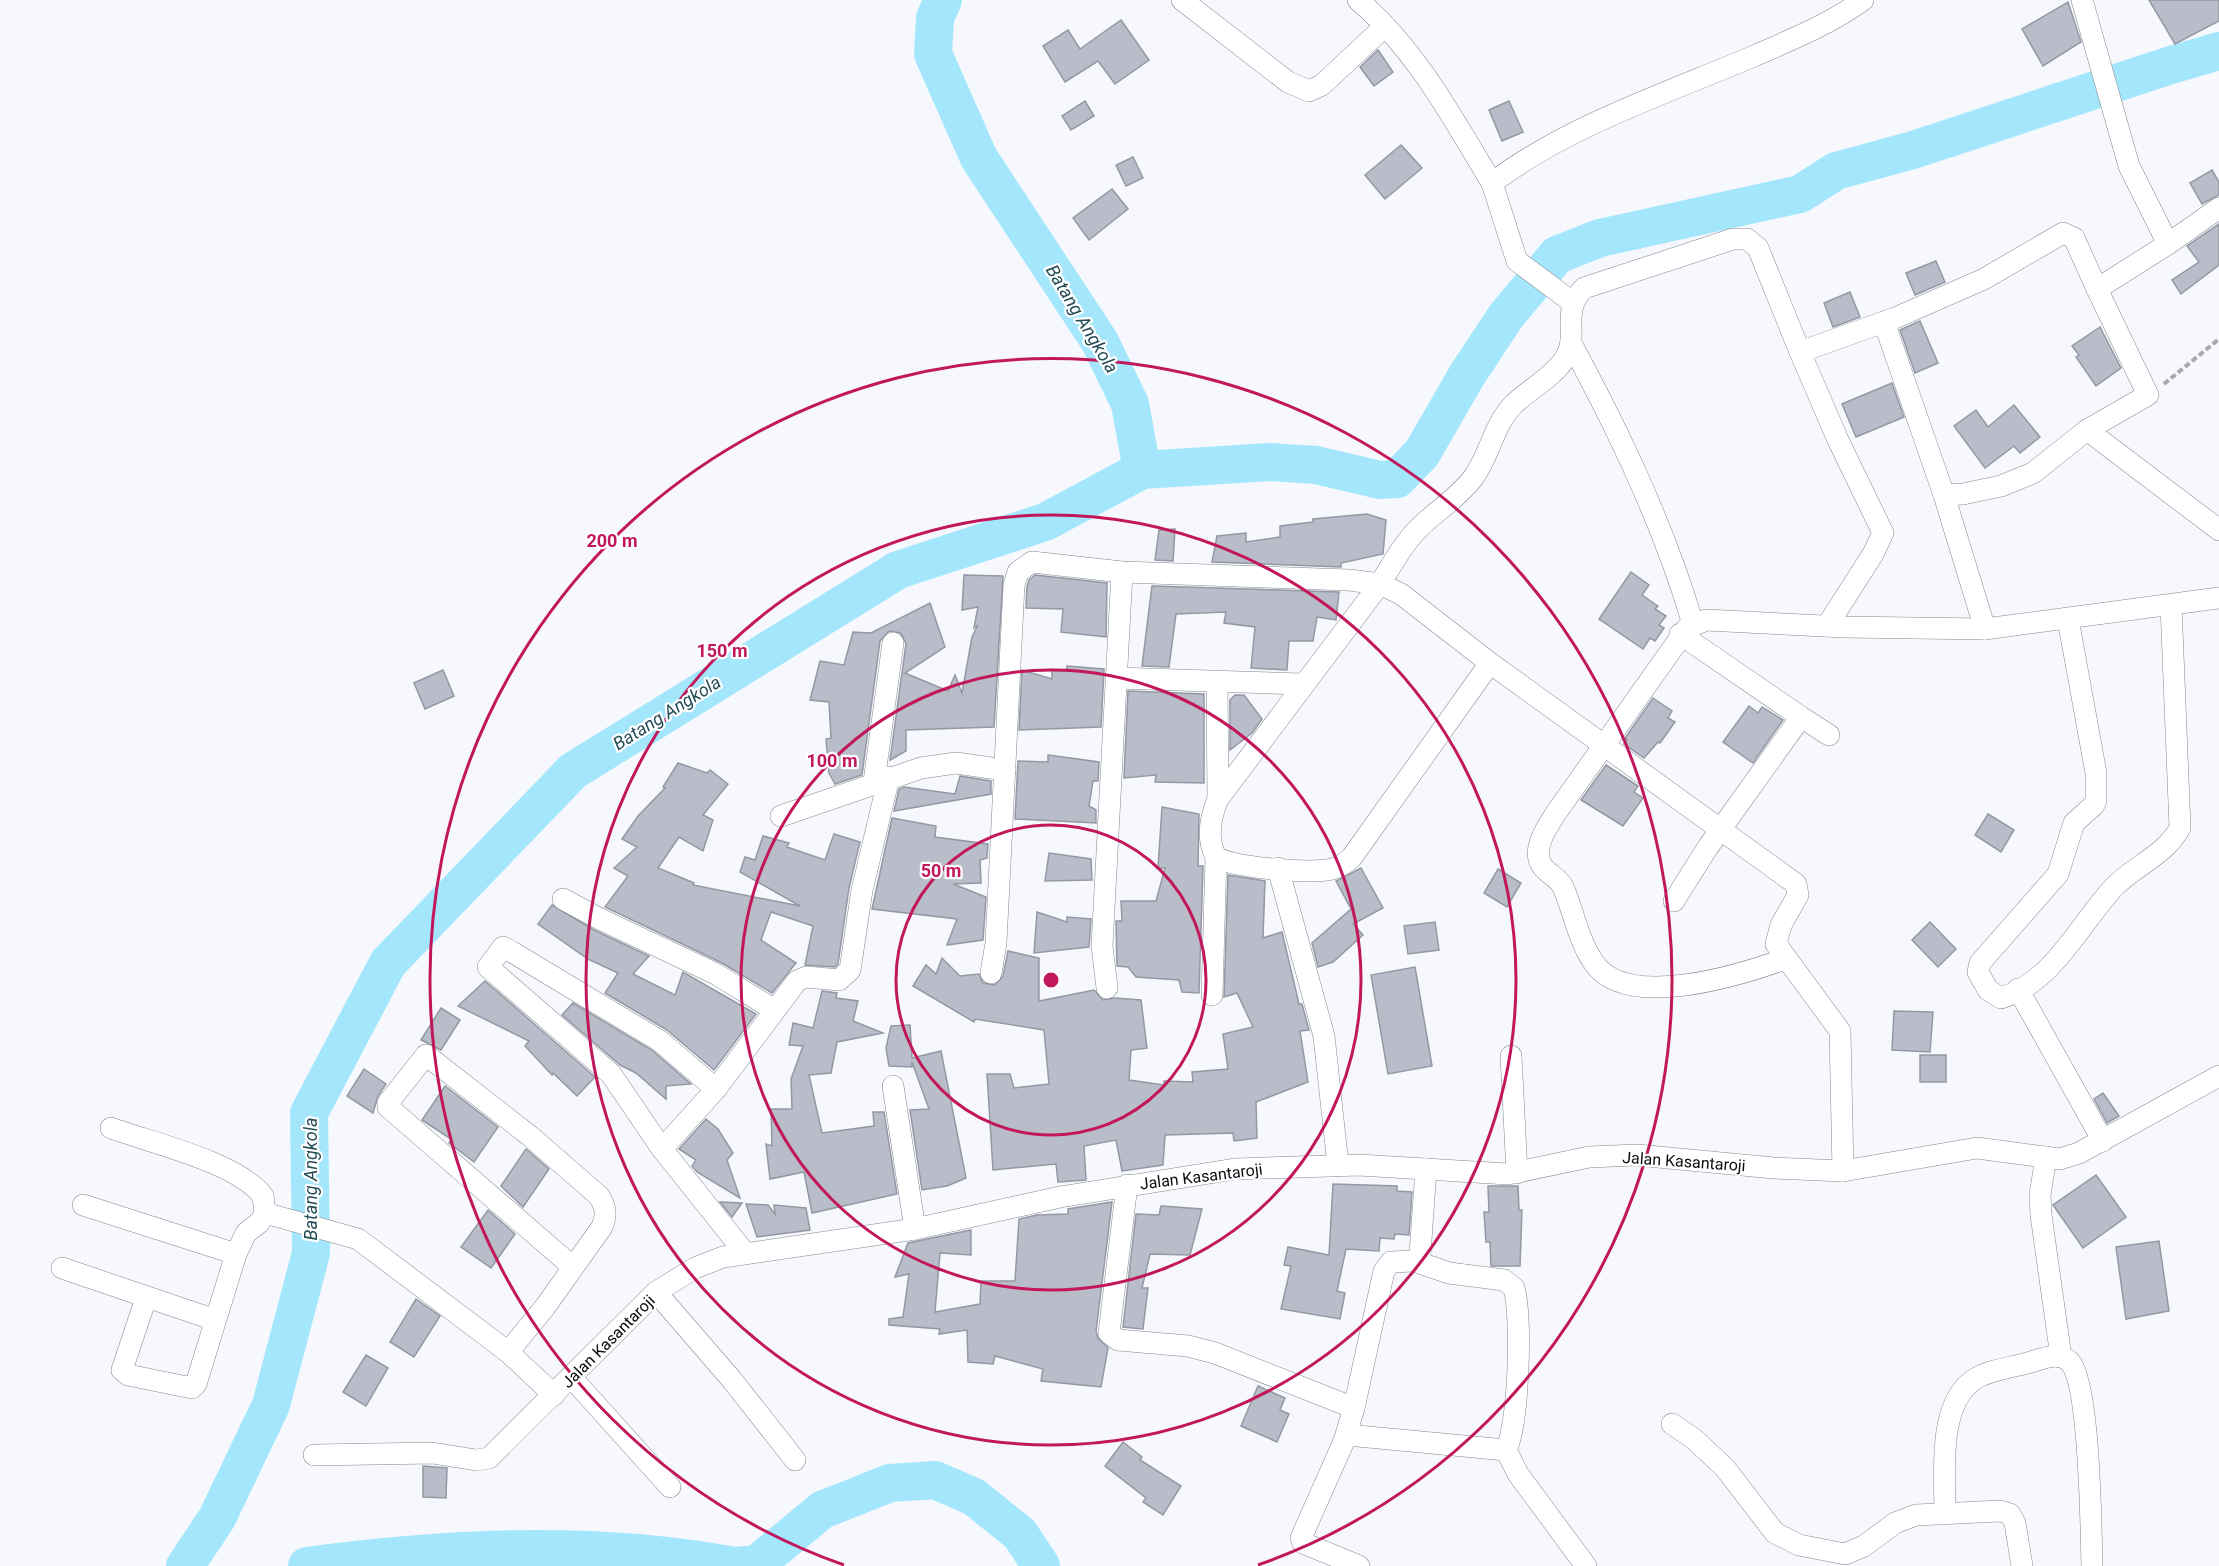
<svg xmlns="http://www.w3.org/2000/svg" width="2219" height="1566" viewBox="0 0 2219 1566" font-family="Roboto,sans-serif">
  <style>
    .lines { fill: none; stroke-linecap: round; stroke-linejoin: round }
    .river { stroke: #a4e7fc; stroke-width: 38 }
    .building { fill: #b9bdc9; stroke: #9398a2; stroke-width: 1.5 }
    .street-casing { stroke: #848892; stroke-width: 22 }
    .path { stroke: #a8a9ae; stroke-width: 4; stroke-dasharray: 6 3; stroke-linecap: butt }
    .street { stroke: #fff; stroke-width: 21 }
    .ring { fill: none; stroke: #c2185b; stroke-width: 3 }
    .labels { text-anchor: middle; stroke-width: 4.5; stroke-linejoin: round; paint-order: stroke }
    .street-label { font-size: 16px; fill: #0b0c10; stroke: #fff }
    .water-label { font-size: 18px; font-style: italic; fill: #244c57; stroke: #fff }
    .centre { fill: #c2185b; stroke: #fff; stroke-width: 3 }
    .ring-label { font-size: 18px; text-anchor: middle; font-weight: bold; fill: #c2185b; stroke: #fff; stroke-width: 4.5; stroke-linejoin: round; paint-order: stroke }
  </style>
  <rect width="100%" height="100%" fill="#f6f8fd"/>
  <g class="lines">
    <g class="river">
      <path d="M943,0L935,18L933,54L979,158L1100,342L1130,404L1142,470"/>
      <path d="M185,1566L217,1518L271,1405L311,1253L309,1113L388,963L573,771L898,570L1045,522L1142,470L1270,462L1316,465L1380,480L1397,479L1422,453L1467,375L1506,316L1557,255L1600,238L1800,194L1836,171L1913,150L2171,65L2219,51"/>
      <path d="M307,1566C448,1547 594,1540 735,1566"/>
      <path d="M736,1566L757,1564L822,1510L890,1483L935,1480L974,1497L1020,1534L1041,1566"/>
    </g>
  </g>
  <g class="building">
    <path d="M2149,0H2219V21L2175,44Z"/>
    <path d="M2068,2L2081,42L2043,66L2022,29Z"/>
    <path d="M1121,20L1149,60L1115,84L1098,61L1065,82L1043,46L1068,30L1080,49Z"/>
    <path d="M1378,50L1393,72L1374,86L1360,67Z"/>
    <path d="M1085,101L1094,116L1071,130L1062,116Z"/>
    <path d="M1509,101L1523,132L1502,141L1489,110Z"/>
    <path d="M1401,145L1422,168L1385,199L1365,175Z"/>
    <path d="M1133,157L1143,178L1126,186L1116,165Z"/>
    <path d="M2212,170L2219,182V195L2202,204L2190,183Z"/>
    <path d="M1112,189L1128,209L1089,240L1073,218Z"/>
    <path d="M2219,224V265L2181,294L2172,280L2199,262L2187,246Z"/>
    <path d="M1936,261L1945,282L1915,295L1906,273Z"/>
    <path d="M1850,292L1860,317L1833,327L1824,303Z"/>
    <path d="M1920,321L1938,363L1915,373L1900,330Z"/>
    <path d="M2100,327L2121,368L2096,386L2076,357L2079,355L2072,346Z"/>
    <path d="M1892,383L1904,417L1856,437L1842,404Z"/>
    <path d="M2014,405L2040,437L2020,453L2014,446L1985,468L1954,426L1976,410L1988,427Z"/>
    <path d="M1367,514L1386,520L1383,554L1341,563V567L1212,562L1217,536L1246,533V542L1280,537V526L1313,522V519Z"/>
    <path d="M1175,529L1173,561L1155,560L1159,530Z"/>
    <path d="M1631,572L1649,585L1642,595L1658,606L1655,609L1666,616L1659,625L1664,628L1655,641L1650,638L1643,649L1599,619Z"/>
    <path d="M964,575L1003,576L994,727L906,730V751L890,760L906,644L901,633L889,631L880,641L862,775L835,784L829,773L826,739L831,738L829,702L810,700L820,661L844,665L853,632L871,633L930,603L945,647L905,673L948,691L955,675L962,693L972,637L978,625L974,628L978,607L962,610Z"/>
    <path d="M1035,575L1107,583L1106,637L1061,632L1063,609L1026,608L1027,587L1029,580Z"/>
    <path d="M1152,586L1339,592L1336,620L1317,617L1313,641H1289L1287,670L1251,668L1255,627L1224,623L1226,612L1176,614L1169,667L1142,666Z"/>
    <path d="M1067,666L1104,669L1101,727L1019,730L1022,670L1052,679V670L1067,671Z"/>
    <path d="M443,670L454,696L425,709L414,683Z"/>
    <path d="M1128,691L1204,694V783L1155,782L1156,775L1124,778Z"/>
    <path d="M1235,695H1244L1262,719L1252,733L1230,750V700Z"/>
    <path d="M1653,698L1672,711L1668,718L1675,722L1660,743L1658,742L1644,758L1624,744L1627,739L1625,738Z"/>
    <path d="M1749,706L1758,713L1762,707L1783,720L1753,763L1723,742Z"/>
    <path d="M1048,755L1099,762L1098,781H1093L1089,806L1096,810V823L1015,819L1018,761L1048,762Z"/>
    <path d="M678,763L707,773L710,770L728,784L703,815L713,820L703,851L679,837L658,868L694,883L693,885L800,906L740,872L745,857L755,860L763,836L789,843L787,847L825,860L834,834L860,842L849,888L838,964L835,967L805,965L813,926L771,912L761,940L796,963L772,993L722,963L605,907L628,876L614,868L637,847L622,839L638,816L665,788L663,787Z"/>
    <path d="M1606,765L1638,786L1634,792L1643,798L1623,826L1581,800Z"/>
    <path d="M960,776L991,781V794L894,811L899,789L904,787L955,794Z"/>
    <path d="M1162,807L1199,814L1198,866H1203L1199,993L1182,992L1179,980L1136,977L1128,967L1117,966L1116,921H1122L1121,901H1156L1165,868H1158Z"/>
    <path d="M1988,814L2014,830L2001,852L1975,835Z"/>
    <path d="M892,818L936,826L935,837L988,844L987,858L980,860L981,883L953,884L986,897L983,940L947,945L957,919L872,909Z"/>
    <path d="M1049,853L1091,859L1092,880L1045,881Z"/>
    <path d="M1361,868L1383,908L1353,924L1363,935L1333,962L1318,967L1312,943L1351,909L1336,881Z"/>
    <path d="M1498,869L1521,883L1507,907L1484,893Z"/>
    <path d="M1228,875L1265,881L1263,938L1282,932L1299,1004H1302L1309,1030L1300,1031L1308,1082L1256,1102L1257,1138L1234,1141L1233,1133L1165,1135L1163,1165L1122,1171L1116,1140L1084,1146L1086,1180L1058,1182L1056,1164L993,1170L987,1074H1010L1014,1088L1049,1084L1044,1030L975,1019L974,1022L913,986L926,965L936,974L942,958L960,976L979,974L983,983L995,985L1003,976L1008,951L1039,958V1001L1094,990L1103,1000L1115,998L1141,1000L1147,1048L1131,1050L1129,1080L1164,1085V1081L1193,1082L1192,1072L1228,1069L1223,1034L1253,1027L1237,993L1224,997Z"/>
    <path d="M552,905L594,930L649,956L633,974L675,995L683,972L756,1014L714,1070L667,1030L605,993L618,973L588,959L538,924Z"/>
    <path d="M1037,912L1067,922V917L1091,919L1089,947L1034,953Z"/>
    <path d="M1435,922L1439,950L1408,954L1404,926Z"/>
    <path d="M1930,922L1956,949L1938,967L1912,940Z"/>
    <path d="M1415,967L1432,1066L1388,1074L1371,975Z"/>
    <path d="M485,981L595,1077L577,1096L553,1073L552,1075L525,1046L529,1041L458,1006Z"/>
    <path d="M822,991L837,993L836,998L858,1001L853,1021L883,1033L837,1042L831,1073L809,1075L822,1133L874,1126L873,1112H884L897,1194L812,1213L804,1172L770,1179L766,1144L772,1146L771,1109H792L791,1079L803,1046L789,1045L793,1023L813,1028Z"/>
    <path d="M573,1003L653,1051L691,1084L666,1086V1099L636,1073L620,1065L562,1015Z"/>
    <path d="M441,1008L460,1020L441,1050L421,1040Z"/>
    <path d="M1894,1011L1933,1012L1930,1052L1892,1050Z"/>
    <path d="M910,1025L912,1058L941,1051L966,1178L947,1186L922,1190L910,1110L929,1109L912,1062V1067L889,1066L886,1048L891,1026Z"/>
    <rect x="1920" y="1055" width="26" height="27"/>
    <path d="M364,1069L386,1084L378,1096L373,1113L347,1096Z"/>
    <path d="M445,1086L498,1127L474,1162L449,1143L451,1139L422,1120Z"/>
    <path d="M2103,1093L2119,1116L2107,1123L2094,1099Z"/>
    <path d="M706,1119L718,1129L733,1153L727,1160L740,1198L697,1172L692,1166L696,1160L679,1149Z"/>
    <path d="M526,1149L549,1169L523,1207L501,1186Z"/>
    <path d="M2096,1175L2126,1217L2083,1248L2053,1205Z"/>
    <path d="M1333,1184L1397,1186V1191L1412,1192L1409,1235L1395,1234L1394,1239L1380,1238L1379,1251L1346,1249L1337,1291L1345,1293L1340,1319L1281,1309L1291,1266L1284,1265L1288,1247L1329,1255Z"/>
    <path d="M1488,1186H1518L1519,1210H1522L1520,1266H1491L1490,1242H1486L1484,1212H1489Z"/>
    <path d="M720,1202L742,1203L732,1217Z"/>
    <path d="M1112,1202L1096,1331L1098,1338L1108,1348L1101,1387L1041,1381L1043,1369L995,1356L993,1364L968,1362L967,1330L939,1334L940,1329L889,1325V1319L903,1317L909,1274L895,1277L908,1243L971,1230V1255L940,1253L935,1312L980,1304L981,1281H1015L1019,1219L1037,1215L1068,1214V1209Z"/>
    <path d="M746,1204L768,1205L775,1214L774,1205L806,1208L810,1230L757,1237Z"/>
    <path d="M1161,1206L1202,1209L1190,1255L1150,1254L1142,1288H1148L1143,1329L1123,1327L1136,1214L1159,1215Z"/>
    <path d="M488,1210L515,1234L491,1268L461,1247Z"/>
    <path d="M2159,1241L2169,1311L2126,1319L2116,1247Z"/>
    <path d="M416,1299L440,1316L414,1357L390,1342Z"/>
    <path d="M366,1355L388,1368L366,1406L343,1392Z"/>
    <path d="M1258,1386L1285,1398L1280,1410L1289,1414L1277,1442L1241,1426Z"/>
    <path d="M1123,1442L1142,1457L1140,1460L1181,1486L1163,1515L1143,1502L1146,1498L1105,1466Z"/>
    <path d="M423,1466L447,1468L446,1498L423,1497Z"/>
  </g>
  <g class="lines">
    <defs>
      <g id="street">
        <path d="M1182,0L1288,82L1309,91L1322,85L1385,26"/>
        <path d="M1358,0C1416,49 1453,119 1492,183"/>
        <path d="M2082,0L2129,166L2168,244L2219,208"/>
        <path d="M1572,302L1517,261L1492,183C1567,126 1667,93 1754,56C1791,40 1830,24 1863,0"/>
        <path d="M1884,322L1944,495L1963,494L2001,486L2033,473L2087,430L2148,395L2097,289"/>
        <path d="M1572,345C1620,434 1664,526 1693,624"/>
        <path d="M1800,352L1838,440L1883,533L1873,554L1827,626"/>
        <path d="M2087,430L2219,530"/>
        <path d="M1944,495L1985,629"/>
        <path d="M2068,619L2096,773V800L2094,805L2074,823L2058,874L1980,963L1978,972L1988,990L2001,998C2054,982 2080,923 2115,886C2136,865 2165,855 2180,828L2171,605"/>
        <path d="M1490,663L1352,857C1346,863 1340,867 1332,869C1310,874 1235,868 1216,857C1206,838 1210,818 1218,799L1380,584C1391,566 1401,547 1416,531C1434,512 1457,499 1473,478C1490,455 1493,426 1513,405C1529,389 1551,379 1564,360C1581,336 1559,313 1584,288L1733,239H1747L1758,248L1800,352L1895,318L1984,279L2063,233L2074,238L2097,289L2168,244"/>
        <path d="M1116,678L1302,684"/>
        <path d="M1217,682L1218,799"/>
        <path d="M1801,717L1829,735"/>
        <path d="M874,782L893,643"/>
        <path d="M781,816L921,768L956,763L1005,770"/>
        <path d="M1278,868L1324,1036L1338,1165"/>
        <path d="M563,899L600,919L716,974L773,1009"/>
        <path d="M1674,901L1708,847L1801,717L1680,634"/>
        <path d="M1785,959C1740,975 1627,1011 1594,963C1578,940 1574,912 1563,887C1559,878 1549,875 1543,867C1530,851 1547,827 1556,813L1687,628L1706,620L1844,627L1985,629L2219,598"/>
        <path d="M991,973L996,943L1014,585L1018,572L1032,562L1122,572L1349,580L1380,584L1401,594L1490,663L1796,884L1798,895L1781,925L1776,944L1840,1031L1843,1171"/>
        <path d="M1107,988L1102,946L1122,572"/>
        <path d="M2018,989L2103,1141"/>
        <path d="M1212,995L1216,857"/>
        <path d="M1511,1056L1517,1173"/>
        <path d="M893,1086L915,1229"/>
        <path d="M111,1128C152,1143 237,1162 263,1196L265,1213L358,1239L508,1352L554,1395"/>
        <path d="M662,1149L611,1074L488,967L503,947L512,952L660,1041L716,1089"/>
        <path d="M2046,1157L2040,1195L2041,1215L2061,1357"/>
        <path d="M1127,1185L1109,1333L1118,1340L1188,1346L1215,1353L1354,1408L1344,1441L1301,1538L1303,1543L1359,1566"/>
        <path d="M83,1205L236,1254"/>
        <path d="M745,1253L662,1149L716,1089L797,981L806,977L839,980L850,970L862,890L889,777"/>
        <path d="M1414,1261L1449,1273L1504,1280L1514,1288C1522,1317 1519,1424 1506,1450"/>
        <path d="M62,1268L215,1320"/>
        <path d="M656,1292L732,1380L795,1460"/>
        <path d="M146,1298L122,1370L128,1375L192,1388L196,1384L236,1254L246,1233L260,1222L265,1213"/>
        <path d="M508,1352L545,1307L602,1227C607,1215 606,1207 599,1196L530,1136L426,1055L388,1103V1107L573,1267"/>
        <path d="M571,1377L670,1487"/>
        <path d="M1354,1408L1384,1271L1391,1262L1414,1261L1420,1254L1426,1169"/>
        <path d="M1672,1424L1694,1439L1725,1468L1775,1533L1799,1545L1845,1554L1864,1546L1895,1523L1916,1515L2000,1511L2010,1514L2015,1523L2022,1566"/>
        <path d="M1347,1435L1506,1450L1518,1474L1586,1566"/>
        <path d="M314,1455L432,1453L476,1460L489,1458L656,1292L695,1268L723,1257L915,1229L1060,1197L1235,1169L1359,1165L1508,1174L1589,1157L1637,1155L1774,1168L1843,1171L1977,1148L2060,1159L2079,1153L2219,1076"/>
        <path d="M1945,1513C1945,1475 1937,1403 1975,1379C1989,1370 2010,1368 2027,1363C2040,1360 2059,1350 2070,1362C2090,1385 2091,1530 2092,1566"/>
      </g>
    </defs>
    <use href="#street" class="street-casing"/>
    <path class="path" d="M2164,384L2219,339"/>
    <use href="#street" class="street"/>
  </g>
  <g class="ring">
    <circle cx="1051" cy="980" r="155"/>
    <circle cx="1051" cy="980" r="310"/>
    <circle cx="1051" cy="980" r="465"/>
    <path d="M844 1565A621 621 0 1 1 1258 1565"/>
  </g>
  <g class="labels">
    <g class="street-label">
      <text transform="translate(1684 1161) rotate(4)" y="6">Jalan Kasantaroji</text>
      <text transform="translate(1201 1176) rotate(-7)" y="6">Jalan Kasantaroji</text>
      <text transform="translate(608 1341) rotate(-45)" y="6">Jalan Kasantaroji</text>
    </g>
    <g class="water-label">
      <text transform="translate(1082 319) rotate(59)" y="6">Batang Angkola</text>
      <text transform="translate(667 713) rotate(-32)" y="6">Batang Angkola</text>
      <text transform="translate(311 1179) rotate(-90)" y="6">Batang Angkola</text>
    </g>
  </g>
  <circle cx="1051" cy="980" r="9" class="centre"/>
  <g class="ring-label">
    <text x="612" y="547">200 m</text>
    <text x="722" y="657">150 m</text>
    <text x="832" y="767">100 m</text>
    <text x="941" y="877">50 m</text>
  </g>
</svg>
